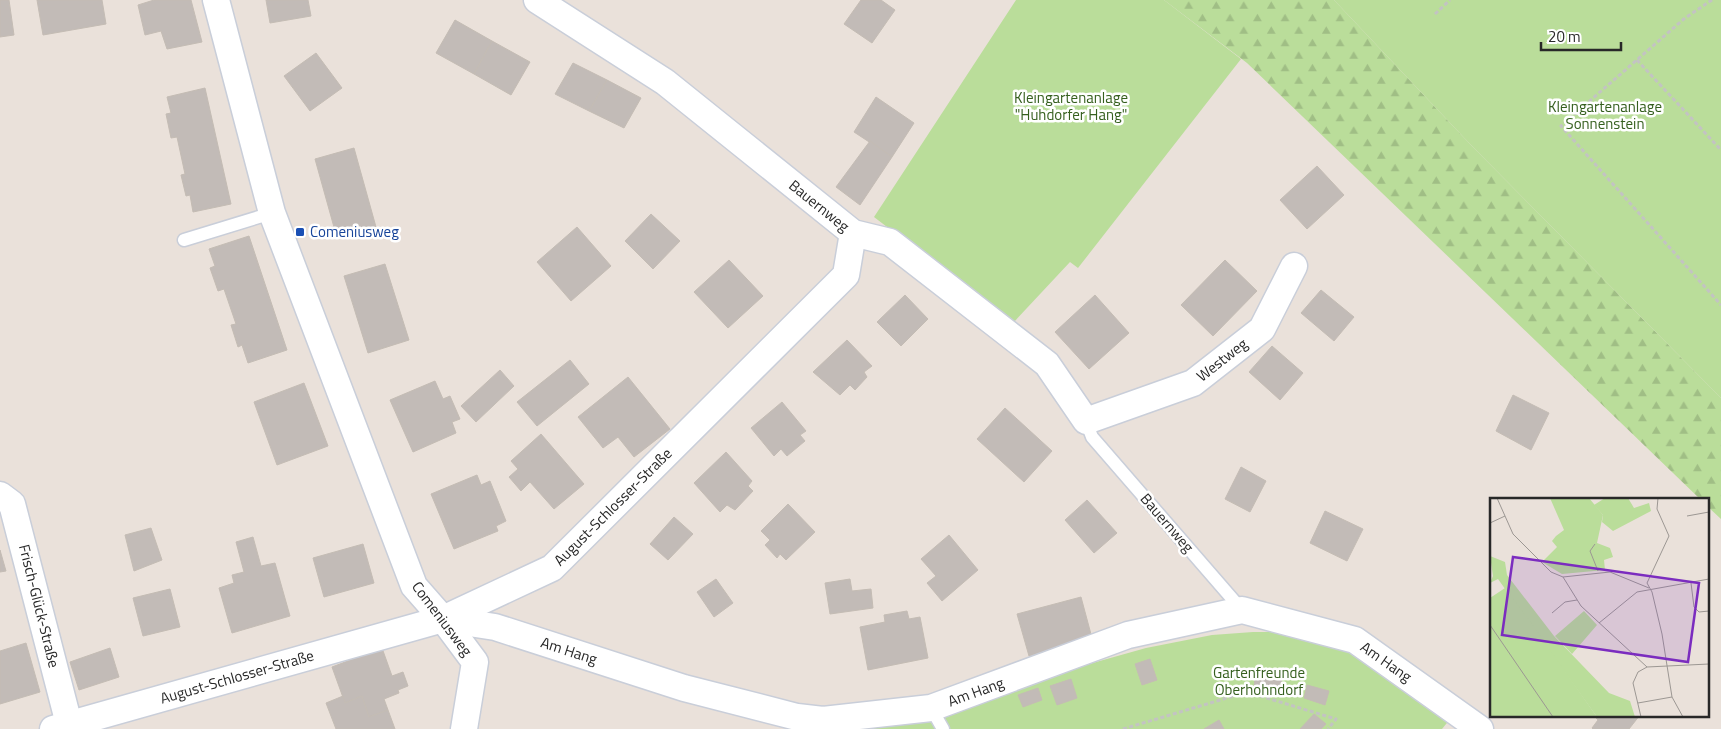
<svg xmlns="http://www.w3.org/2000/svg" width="1721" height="729" viewBox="0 0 1721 729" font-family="'Titillium Web',sans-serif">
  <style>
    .forest { fill: url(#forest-firs) }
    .garden { fill: #badd9a }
    .building { fill: #c2bbb7; stroke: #c4bcb4 }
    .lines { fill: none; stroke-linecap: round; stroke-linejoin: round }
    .lane-casing { stroke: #c9ced9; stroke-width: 15 }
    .street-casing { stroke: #c9ced9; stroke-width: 29 }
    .path { stroke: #c3c3c3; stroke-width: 3; stroke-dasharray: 4 2.5; stroke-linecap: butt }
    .lane { stroke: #fff; stroke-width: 12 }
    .street { stroke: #fff; stroke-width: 26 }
    .transit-dot { fill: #1a4fb4; stroke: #fff; stroke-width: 2 }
    .labels { text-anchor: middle; stroke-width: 5; stroke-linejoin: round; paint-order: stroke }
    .park-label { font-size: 15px; fill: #355f1e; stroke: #fff }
    .street-label { font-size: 15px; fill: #282828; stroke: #fff }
    .transit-label { font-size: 15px; fill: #164399; stroke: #fff; text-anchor: start }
    .inset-road { fill: none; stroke: #9c9793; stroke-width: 1 }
    .view { fill: #7b2cbf; fill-opacity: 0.15; stroke: #7b2cbf; stroke-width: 2.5 }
    .inset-edge { fill: none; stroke: #282828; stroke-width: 2.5 }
  </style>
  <defs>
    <pattern id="forest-firs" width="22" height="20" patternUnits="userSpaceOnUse" patternTransform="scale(1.25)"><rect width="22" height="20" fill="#badd9a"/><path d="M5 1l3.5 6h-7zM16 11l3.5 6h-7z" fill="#a0be85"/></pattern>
  </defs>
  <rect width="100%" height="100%" fill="#eae1da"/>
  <path class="forest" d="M1164,0H1334L1470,144L1721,398V519L1707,506V499H1700L1247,63Z"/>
  <g class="garden">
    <path d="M1016,0H1164L1241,59L1078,268L1070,262L1013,323L874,217Z"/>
    <path d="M1334,0H1721V398L1470,144Z"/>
    <path d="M1253,632H1285L1327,643L1363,657L1451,718L1442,729H873L872,725L1146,648L1212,635Z"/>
  </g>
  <g class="building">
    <path d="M0,0H9L14,35L0,37Z"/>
    <path d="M37,0H102L106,24L43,35Z"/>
    <path d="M154,0H191L202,42L167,49L161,31L145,35L138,5Z"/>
    <path d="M266,0H308L311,16L270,23Z"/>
    <path d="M861,0H881L895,10L872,43L844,24Z"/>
    <path d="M455,20L492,41L474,74L436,53Z"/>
    <path d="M492,41L530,62L511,95L474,74Z"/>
    <path d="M316,53L342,88L310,111L284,76Z"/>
    <path d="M573,63L607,80L589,111L555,94Z"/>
    <path d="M607,80L641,98L624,128L589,111Z"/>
    <path d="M205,88L231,204L193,212L190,195L186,196L181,175L185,174L177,137L171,138L166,114L171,113L167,97Z"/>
    <path d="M876,97L914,123L892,157L854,132Z"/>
    <path d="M870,141L892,157L860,205L836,187Z"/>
    <path d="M354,148L376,227L337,238L315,159Z"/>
    <path d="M1317,166L1344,195L1307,229L1280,200Z"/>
    <path d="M651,214L680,241L653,269L625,241Z"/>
    <path d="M577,227L611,266L571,301L537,262Z"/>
    <path d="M249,236L287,350L248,363L242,345L238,347L231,325L236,324L224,289L218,291L210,268L215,266L209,249Z"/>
    <path d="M729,260L763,296L728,328L694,292Z"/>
    <path d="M1225,260L1257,291L1213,336L1181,305Z"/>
    <path d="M385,264L409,340L368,353L344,276Z"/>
    <path d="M1321,290L1354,317L1334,341L1301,313Z"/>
    <path d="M905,295L928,319L901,346L877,322Z"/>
    <path d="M1095,295L1129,333L1089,369L1055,332Z"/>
    <path d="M847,340L872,366L864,372L867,377L855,390L850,385L840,395L813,372Z"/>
    <path d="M1272,346L1303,373L1280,400L1249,372Z"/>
    <path d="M570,360L589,384L537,426L517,402Z"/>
    <path d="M500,370L514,386L476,422L461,406Z"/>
    <path d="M628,377L670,429L634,457L618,437L603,448L578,417Z"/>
    <path d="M435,381L443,399L450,396L460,419L452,422L456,433L413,452L390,400Z"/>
    <path d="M304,383L328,446L277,465L254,402Z"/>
    <path d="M1513,395L1549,413L1531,450L1496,431Z"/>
    <path d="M782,402L806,431L800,435L805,441L787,456L781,449L774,456L751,428Z"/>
    <path d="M1005,408L1052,451L1024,482L977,439Z"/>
    <path d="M541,434L584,484L554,509L530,482L521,491L509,477L518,469L511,461Z"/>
    <path d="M726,452L752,481L748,486L753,491L735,510L727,505L720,512L694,483Z"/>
    <path d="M1241,467L1266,481L1250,512L1225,499Z"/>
    <path d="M477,475L481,485L490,481L506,521L496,526L498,531L454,549L431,494Z"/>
    <path d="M1087,500L1117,533L1094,553L1065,520Z"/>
    <path d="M788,504L815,532L786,560L780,554L777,558L765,545L770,540L761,531Z"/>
    <path d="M1325,511L1363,529L1347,561L1310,543Z"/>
    <path d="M674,517L693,534L668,560L650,544Z"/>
    <path d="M151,528L162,560L134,571L125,535Z"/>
    <path d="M949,535L978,570L942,601L927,583L936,576L921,559Z"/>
    <path d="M253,537L261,566L275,563L290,616L232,633L219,588L234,583L232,575L244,572L236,542Z"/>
    <path d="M363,544L374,583L324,597L313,558Z"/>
    <path d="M0,550L6,571L0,572Z"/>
    <path d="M716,579L733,603L714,617L697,592Z"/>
    <path d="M850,579L852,591L871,589L873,608L830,614L825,583Z"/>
    <path d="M170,589L180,627L143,636L133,598Z"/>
    <path d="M1081,597L1092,638L1029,656L1017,614Z"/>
    <path d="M907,611L909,619L920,617L928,658L868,670L860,627L885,622L884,615Z"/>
    <path d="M26,643L40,692L0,704V651Z"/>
    <path d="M110,648L119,677L79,690L70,662Z"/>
    <path d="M382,648L392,676L403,672L408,686L398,690L399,693L384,699L388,710L369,717L362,696L345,703L332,667Z"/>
    <path d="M1150,659L1157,680L1142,685L1135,664Z"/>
    <path d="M1256,670L1282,673L1281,689L1254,687Z"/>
    <path d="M1071,679L1077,698L1057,705L1050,686Z"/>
    <path d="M1307,685L1329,691L1325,705L1304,698Z"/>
    <path d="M1038,688L1042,700L1023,707L1018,695Z"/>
    <path d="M343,696L345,703L362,696L369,717L388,710L395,729H336L326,703Z"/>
    <path d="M1314,714L1326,724L1321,729H1300Z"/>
    <path d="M1593,715H1640L1629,729H1593L1592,728L1598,720Z"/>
    <path d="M1219,720L1224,729H1204Z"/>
  </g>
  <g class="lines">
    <defs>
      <g id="lane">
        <path d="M184,240L272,213"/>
        <path d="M1086,421L1092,437L1242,610"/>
        <path d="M931,708L943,729"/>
      </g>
      <g id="street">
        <path d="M216,0L272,213L414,586L443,619L475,662L464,729"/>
        <path d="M537,0L665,82L853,233L890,242L1047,364L1086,421L1193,383L1262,329L1294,266"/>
        <path d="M0,495L12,504L69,724"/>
        <path d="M443,619L495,627L684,688L797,717L823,720L931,708L1128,635L1242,610L1355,640L1480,729"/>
        <path d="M53,729L443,619L552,568L846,275L853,233"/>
      </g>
    </defs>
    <use href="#lane" class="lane-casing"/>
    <use href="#street" class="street-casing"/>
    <g class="path">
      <path d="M1712,0L1685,18L1561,126L1721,305"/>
      <path d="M1435,14L1450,0"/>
      <path d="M1637,60L1721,150"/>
      <path d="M1123,729L1247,692L1336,719L1328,729"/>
    </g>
    <use href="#lane" class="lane"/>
    <use href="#street" class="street"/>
  </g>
  <rect class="transit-dot" x="295" y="227" width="10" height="10" rx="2.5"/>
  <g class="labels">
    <g class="park-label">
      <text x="1071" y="103">Kleingartenanlage<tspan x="1071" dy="17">"Huhdorfer Hang"</tspan></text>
      <text x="1605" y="112">Kleingartenanlage<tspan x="1605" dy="17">Sonnenstein</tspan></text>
      <text x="1259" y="678">Gartenfreunde<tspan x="1259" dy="17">Oberhohndorf</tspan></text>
    </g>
    <g class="street-label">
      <text transform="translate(819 206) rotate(39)" y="5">Bauernweg</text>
      <text transform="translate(1222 360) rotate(-38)" y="5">Westweg</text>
      <text transform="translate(613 507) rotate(-45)" y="5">August-Schlosser-Straße</text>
      <text transform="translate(1167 523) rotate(49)" y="5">Bauernweg</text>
      <text transform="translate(39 606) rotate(76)" y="5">Frisch-Glück-Straße</text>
      <text transform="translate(442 619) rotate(53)" y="5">Comeniusweg</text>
      <text transform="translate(569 651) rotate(18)" y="5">Am Hang</text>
      <text transform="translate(1386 662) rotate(35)" y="5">Am Hang</text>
      <text transform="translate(237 677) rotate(-16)" y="5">August-Schlosser-Straße</text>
      <text transform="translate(976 692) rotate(-20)" y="5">Am Hang</text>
    </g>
    <g class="transit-label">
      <text x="310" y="237">Comeniusweg</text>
    </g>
  </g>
  <g transform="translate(1490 498)">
    <rect width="219" height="219" fill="#eae1da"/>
    <path d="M115,0H138L144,10L159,5L161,13L123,33L112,24L113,17L104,7ZM0,58L15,64L17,77L64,138L119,195L140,203L145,219H107L8,81L0,85L3,78Z" fill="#badd9a"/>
    <path d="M60,0H99L113,17L107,45L120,50L123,59L114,62L115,72L72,76L52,64L67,49L62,43L66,38L74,32ZM15,90L42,126L107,219H0V100ZM94,113L107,127L82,156L65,138Z" fill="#badd9a"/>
    <path class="inset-road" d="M7,0L23,36L61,74L73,79L120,74L159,90M168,0L167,11L179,38L157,85L162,94L172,136L182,199L193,219M197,18L219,14M0,25L15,18M105,46L100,53L108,73M73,79L91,108L157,169M201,85L204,109L209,114L219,113M62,115L75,104L87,102M109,125L147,94L219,81M0,127L63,219M148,205L182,199M151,219L143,185L148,174L157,169L219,166"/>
    <path class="view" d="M23,59L209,85L198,164L12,137Z"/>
    <rect width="219" height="219" class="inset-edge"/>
  </g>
  <path d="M1541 42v8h80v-8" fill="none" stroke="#282828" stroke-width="2.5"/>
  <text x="1548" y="42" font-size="15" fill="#282828" stroke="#ffffff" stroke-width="4" paint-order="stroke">20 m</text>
</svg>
